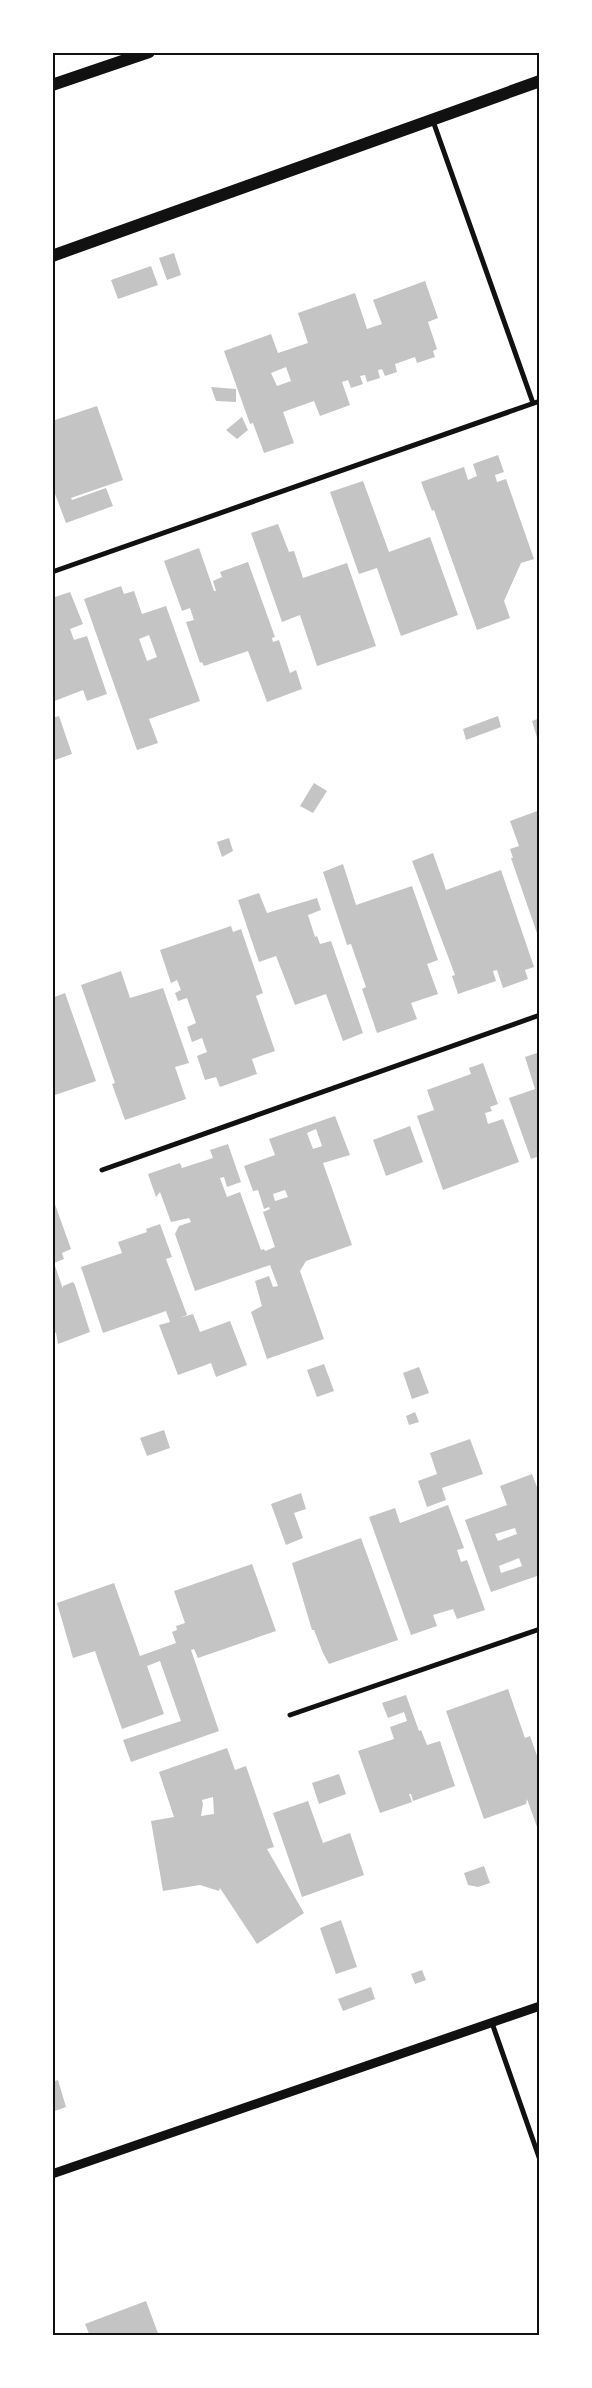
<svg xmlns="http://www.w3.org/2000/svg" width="592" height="2388" viewBox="0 0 592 2388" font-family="'Golos Text',sans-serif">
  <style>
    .building { fill: #c4c4c4; fill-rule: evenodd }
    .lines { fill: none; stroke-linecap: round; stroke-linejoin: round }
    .minor { stroke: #111; stroke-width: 5 }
    .tertiary { stroke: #111; stroke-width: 9 }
    .primary { stroke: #111; stroke-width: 12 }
    .neatline { fill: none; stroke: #111; stroke-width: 2 }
  </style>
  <rect width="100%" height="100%" fill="#fff"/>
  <g class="building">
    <path d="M174,253L181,275L167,280L159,258Z"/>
    <path d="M151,266L158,285L118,299L111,280Z"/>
    <path d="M425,281L438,318L428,322L437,349L433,351L435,357L417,363L415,357L395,364L397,372L385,376L382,369L378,370L380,378L367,382L365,375L360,376L363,384L351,388L348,380L342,382L350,405L320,416L314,401L283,412L294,443L264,453L253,423L250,424L224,351L271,334L278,353L308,343L298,313L355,293L367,329L382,324L373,300ZM286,367L291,381L277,386L271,373Z"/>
    <path d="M211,387L236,389V402L216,401Z"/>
    <path d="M97,406L123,480L71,498L72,500L106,488L113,506L66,523L52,486V421Z"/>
    <path d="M242,417L248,430L237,439L226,430Z"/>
    <path d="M498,455L504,472L495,475L497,482L506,479L534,559L521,563L504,601L510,618L477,630L434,510L432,511L421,482L464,467L468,480L477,476L473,464Z"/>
    <path d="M363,481L389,552L430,537L458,615L401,636L377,568L359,574L330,492Z"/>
    <path d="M278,524L289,552L294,551L303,578L347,563L376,646L317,666L300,615L282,622L251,533Z"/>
    <path d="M199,548L214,591H216L213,581L222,577L220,572L248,562L275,637L272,638L273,642L279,640L290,673L296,670L302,689L267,702L248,651L204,666L202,662L200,663L186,622L194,620L190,608L182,611L164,561Z"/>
    <path d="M121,586L124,594L134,591L142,614L166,606L200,701L149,719L158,743L137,750L84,599ZM149,635L157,657L147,661L139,639Z"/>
    <path d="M70,592L83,624L70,629L74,640L87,636L107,694L87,701L83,690L52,702V598Z"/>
    <path d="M59,716L72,754L52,761V718Z"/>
    <path d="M498,716L501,727L466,740L463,729Z"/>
    <path d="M540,718V744H539L532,721Z"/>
    <path d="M314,783L327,791L313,813L300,806Z"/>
    <path d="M540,810V939H539L511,858H513L510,849L519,846L510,821Z"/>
    <path d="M229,838L233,851L222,857L217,842Z"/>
    <path d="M433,853L446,890L501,870L534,967L525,970L528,979L503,988L497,970L493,971L496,981L458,994L452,976L455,975L412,861Z"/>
    <path d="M343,864L356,905L412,886L438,960L427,964L438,994L411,1003L417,1019L377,1033L362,989L366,987L351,944L347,945L323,872Z"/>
    <path d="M259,893L267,913L317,898L321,910L308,915L315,937L317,936L320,944L331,941L363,1033L343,1041L326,994L295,1005L276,956L259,962L238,900Z"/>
    <path d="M231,926L233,932L241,929L263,993L256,996L275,1051L252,1059L257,1074L220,1087L216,1077L205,1080L197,1056L207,1052L202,1038L192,1042L187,1027L196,1023L187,998L178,1001L175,993L181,990L177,980L171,983L160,950Z"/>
    <path d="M121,971L130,998L163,988L189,1063L175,1067L186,1099L125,1120L112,1084L115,1083L81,985Z"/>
    <path d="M65,993L96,1081L52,1096V998Z"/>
    <path d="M540,1052V1156L531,1159L509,1098L535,1089L525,1057Z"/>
    <path d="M483,1063L498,1104L490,1107L492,1111L485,1113L488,1124L503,1119L519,1162L443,1190L417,1116L434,1110L427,1090L471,1074L469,1068Z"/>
    <path d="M335,1116L350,1155L323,1163L352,1245L306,1261L300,1271L324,1339L267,1359L251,1312L262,1306L255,1281L269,1276L273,1287L278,1286L270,1265L195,1291L175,1234L179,1226L191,1222L189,1218L171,1222L160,1192L156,1197L148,1174L180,1163L182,1168L213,1158L210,1150L228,1144L241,1182L227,1187L224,1177L220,1178L227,1197L240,1192L261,1250L264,1249L265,1251L275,1247L263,1212L270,1209L269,1207L264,1209L258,1190L253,1191L244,1166L275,1155L269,1139ZM316,1129L322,1146L313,1149L307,1133ZM285,1190L288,1197L275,1201L273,1194Z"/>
    <path d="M410,1126L423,1162L386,1176L373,1140Z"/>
    <path d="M52,1196L71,1249L62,1253L64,1259L54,1263L63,1289V1286L73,1282L75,1285L90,1332L58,1344L56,1333L52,1330Z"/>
    <path d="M160,1224L172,1257L166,1259L187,1315L179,1318L193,1314L200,1332L230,1321L247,1365L216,1377L211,1363L178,1375L159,1325L170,1322L166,1311L103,1333L81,1267L122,1253L118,1242L147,1232L146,1229Z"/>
    <path d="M324,1364L334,1391L317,1397L307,1370Z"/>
    <path d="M419,1367L429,1393L412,1399L403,1373Z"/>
    <path d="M415,1412L419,1422L409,1425L406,1416Z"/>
    <path d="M164,1430L170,1448L147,1456L140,1438Z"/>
    <path d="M470,1439L483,1474L442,1488L446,1500L427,1507L418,1481L437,1474L430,1453Z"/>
    <path d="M532,1474L540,1495V1575L491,1592L465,1520L507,1505L500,1486ZM515,1528L517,1534L498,1541L495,1534ZM519,1558L522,1566L501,1573L499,1566Z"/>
    <path d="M301,1493L306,1509L294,1513L303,1538L286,1545L271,1504Z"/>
    <path d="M448,1505L464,1548L457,1550L461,1562L467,1560L485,1610L457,1619L453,1609L433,1615L437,1626L411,1635L369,1517L395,1508L400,1523Z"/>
    <path d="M361,1538L398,1640L329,1664L323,1653L314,1630H312L292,1563Z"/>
    <path d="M252,1564L276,1631L198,1658L194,1649L191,1650L219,1731L131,1762L123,1740L181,1721L160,1661L147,1666L164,1714L122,1729L95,1651L73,1658L57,1603L114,1583L140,1656L176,1643L172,1632L177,1630L176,1626L185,1623L174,1591Z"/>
    <path d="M508,1689L525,1738L530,1736L540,1764V1835L527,1799L526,1804L484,1819L446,1711Z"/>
    <path d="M406,1695L419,1731L421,1730L427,1745L440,1741L455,1786L413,1801L411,1794H409L412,1802L380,1813L358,1751L394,1739L390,1727L407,1721L404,1712L388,1718L382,1703Z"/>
    <path d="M227,1748L235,1770L246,1766L274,1847L267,1849L304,1913L257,1944L220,1888L219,1891L200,1885L163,1891L151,1821L174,1817L159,1772ZM213,1797L214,1814L201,1816L203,1804L202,1800Z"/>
    <path d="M339,1774L346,1794L319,1804L312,1783Z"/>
    <path d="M308,1801L323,1843L350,1833L364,1875L302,1897L273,1813Z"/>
    <path d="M484,1866L490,1883L478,1887L468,1885L464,1873Z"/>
    <path d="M341,1920L357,1967L336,1974L320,1928Z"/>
    <path d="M422,1970L426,1980L415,1984L411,1974Z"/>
    <path d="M371,1987L375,1999L343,2011L338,1999Z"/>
    <path d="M58,2080L66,2107L52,2112V2082Z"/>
    <path d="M146,2301L159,2336H90L85,2324Z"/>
  </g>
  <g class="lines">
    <g class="minor">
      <path d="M433,121L533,403"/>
      <path d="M52,572L540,401"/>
      <path d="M102,1170L540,1015"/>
      <path d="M290,1715L540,1629"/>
      <path d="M492,2023L540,2160"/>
    </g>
    <path class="tertiary" d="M52,2174L540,2006"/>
    <g class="primary">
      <path d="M52,85L149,52"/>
      <path d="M52,256L540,81"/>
    </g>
  </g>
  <rect width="592" height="2388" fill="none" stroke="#ffffff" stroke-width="108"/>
  <rect x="54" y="54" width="484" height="2280" class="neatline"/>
</svg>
